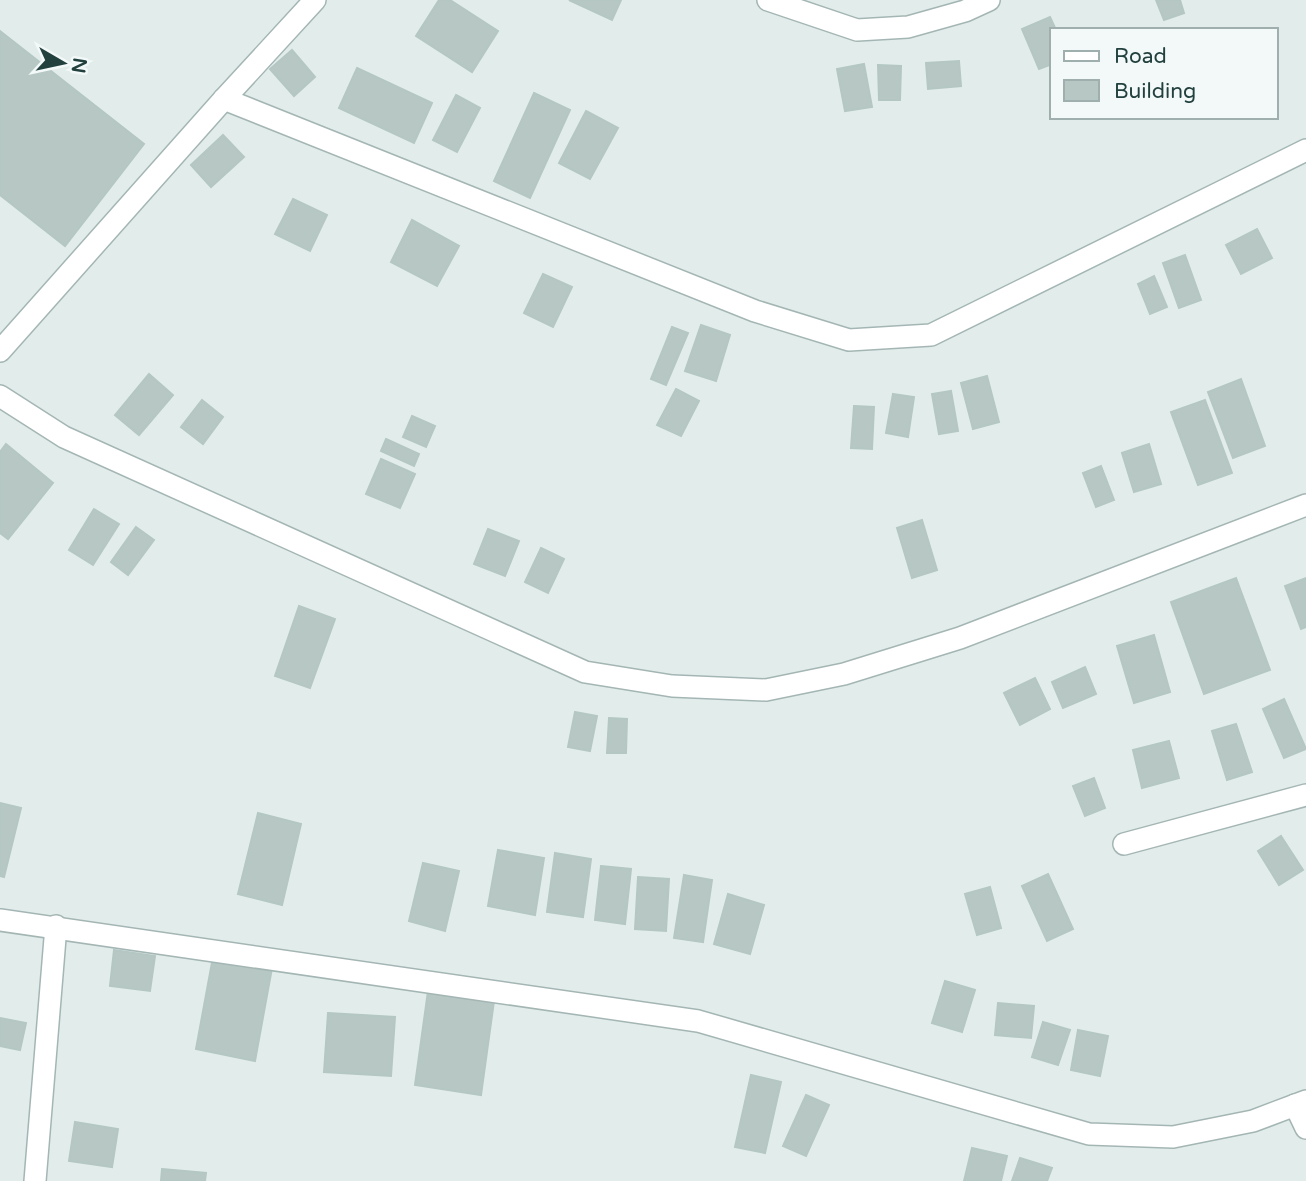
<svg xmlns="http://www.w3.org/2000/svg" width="1306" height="1181" viewBox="0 0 1306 1181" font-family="'Varela Round',sans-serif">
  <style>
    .building { fill: #b7c8c4; stroke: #b4c7c3; stroke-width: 2 }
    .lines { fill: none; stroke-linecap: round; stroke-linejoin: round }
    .street-casing { stroke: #a4b6b4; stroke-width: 24 }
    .street { stroke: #fff; stroke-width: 21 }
  </style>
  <rect width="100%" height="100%" fill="#e2edeb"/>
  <g class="building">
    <path d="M439,0H450L498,31L472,72L416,36Z"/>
    <path d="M569,0H621L612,20Z"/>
    <path d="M1156,0H1180L1184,13L1164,20Z"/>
    <path d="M1050,17L1056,30H1052V64L1039,69L1022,29Z"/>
    <path d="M0,31L144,144L65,246L0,195Z"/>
    <path d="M292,50L315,77L294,96L270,69Z"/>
    <path d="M959,61L961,86L928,89L926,63Z"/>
    <path d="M864,64L872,107L845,111L837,69Z"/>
    <path d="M878,65L901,66L900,100H879Z"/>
    <path d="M357,68L432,103L414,143L339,108Z"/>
    <path d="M534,93L570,110L530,198L494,181Z"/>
    <path d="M456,95L480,108L457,152L433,140Z"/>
    <path d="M586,111L618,128L590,179L559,163Z"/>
    <path d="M223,135L244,157L211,187L191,165Z"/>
    <path d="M293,199L327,215L310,251L275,234Z"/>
    <path d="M412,220L459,246L437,286L391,262Z"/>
    <path d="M1257,229L1272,258L1241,274L1226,245Z"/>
    <path d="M1185,255L1201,300L1179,308L1163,263Z"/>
    <path d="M543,274L572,287L553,327L524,313Z"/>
    <path d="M1154,276L1167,307L1150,314L1138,284Z"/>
    <path d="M701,325L730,335L716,381L685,371Z"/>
    <path d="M672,327L688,333L666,385L651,379Z"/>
    <path d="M149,374L173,395L139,435L115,415Z"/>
    <path d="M987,376L999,422L973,429L961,383Z"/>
    <path d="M1241,379L1265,446L1233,458L1208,392Z"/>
    <path d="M676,389L699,401L681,436L657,425Z"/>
    <path d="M951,391L958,431L939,434L932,394Z"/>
    <path d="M893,394L914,397L908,437L886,433Z"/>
    <path d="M202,400L223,417L203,444L181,427Z"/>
    <path d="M1205,400L1232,473L1198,485L1171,412Z"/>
    <path d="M854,406L874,407L872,449L851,448Z"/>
    <path d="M412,416L435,426L426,447L403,437Z"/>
    <path d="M386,439L419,454L414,466L381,451Z"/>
    <path d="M6,444L53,483L8,539L0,533V452Z"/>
    <path d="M1149,444L1161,484L1134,492L1122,453Z"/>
    <path d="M381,459L415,474L400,508L366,494Z"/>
    <path d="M1101,466L1114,500L1096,507L1083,473Z"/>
    <path d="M94,509L119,524L93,565L69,550Z"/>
    <path d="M922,520L937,570L912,578L897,528Z"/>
    <path d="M136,527L154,540L128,575L111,562Z"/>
    <path d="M488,529L519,541L505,576L474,564Z"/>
    <path d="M541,548L564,559L548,593L525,582Z"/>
    <path d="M1236,578L1270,670L1204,694L1171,602Z"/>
    <path d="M1306,578V627L1301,629L1285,586Z"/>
    <path d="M299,606L335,619L310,688L275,676Z"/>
    <path d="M1154,635L1170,692L1134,703L1117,646Z"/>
    <path d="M1085,667L1096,694L1063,708L1052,682Z"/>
    <path d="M1035,678L1050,709L1020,725L1004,693Z"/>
    <path d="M1284,699L1306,749L1284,758L1263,709Z"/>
    <path d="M575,712L597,716L590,751L568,747Z"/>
    <path d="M609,718L627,719L626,753H607Z"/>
    <path d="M1236,724L1252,772L1227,780L1212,731Z"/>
    <path d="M1169,741L1179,778L1142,788L1133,750Z"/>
    <path d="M1094,778L1105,808L1085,816L1073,786Z"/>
    <path d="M0,803L21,808L4,877L0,876Z"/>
    <path d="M258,813L301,824L282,905L238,894Z"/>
    <path d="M1281,836L1303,870L1279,885L1258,851Z"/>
    <path d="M498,850L544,858L535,915L488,906Z"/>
    <path d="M555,853L591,859L583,917L547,912Z"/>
    <path d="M423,863L459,871L445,931L409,921Z"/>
    <path d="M601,866L631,869L625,924L595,920Z"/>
    <path d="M1048,874L1073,929L1047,941L1022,886Z"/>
    <path d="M684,875L712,880L703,942L674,938Z"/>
    <path d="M638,877L669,879L666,931L635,929Z"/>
    <path d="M990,887L1001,928L977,935L965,894Z"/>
    <path d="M728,894L764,905L750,954L714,944Z"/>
    <path d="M114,950L155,956L150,991L110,986Z"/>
    <path d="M213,957L272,968L255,1061L196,1049Z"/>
    <path d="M945,981L975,990L962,1032L932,1023Z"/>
    <path d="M428,991L494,1001L481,1095L415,1085Z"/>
    <path d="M998,1003L1034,1006L1031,1038L995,1035Z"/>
    <path d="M328,1013L395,1017L391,1076L324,1072Z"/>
    <path d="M0,1018L26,1023L20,1050L0,1046Z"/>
    <path d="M1043,1022L1070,1030L1058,1065L1032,1057Z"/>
    <path d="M1078,1030L1108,1036L1100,1076L1071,1070Z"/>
    <path d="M751,1075L781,1082L765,1153L735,1147Z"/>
    <path d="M806,1095L829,1105L806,1156L783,1146Z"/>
    <path d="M75,1122L118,1129L112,1167L69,1161Z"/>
    <path d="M972,1148L1007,1156L1001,1181H964Z"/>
    <path d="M1020,1158L1052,1168L1047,1181H1012Z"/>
    <path d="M162,1169L206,1173L205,1181H161Z"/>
  </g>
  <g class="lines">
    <defs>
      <g id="street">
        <path d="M768,0L857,30L908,27L965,11L989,0"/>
        <path d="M224,99L755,311L849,340L931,335L1306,150"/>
        <path d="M0,351L224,99L315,0"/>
        <path d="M0,396L64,437L585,672L672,686L766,690L844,674L960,638L1306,505"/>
        <path d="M1124,844L1306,795"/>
        <path d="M0,920L698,1021L1089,1134L1173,1137L1253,1121L1306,1101"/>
        <path d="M1295,1105L1306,1128"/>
        <path d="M35,1181L56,926"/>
      </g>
    </defs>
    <use href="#street" class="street-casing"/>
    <use href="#street" class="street"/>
  </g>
  <rect x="1050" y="28" width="228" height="91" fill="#f3f9f8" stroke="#9fafae" stroke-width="2"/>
  <rect x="1064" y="51" width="35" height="10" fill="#ffffff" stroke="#9fafae" stroke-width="2"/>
  <text x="1114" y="63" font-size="21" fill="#21403e">Road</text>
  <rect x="1064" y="80" width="35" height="21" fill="#b7c8c4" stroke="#9fafae" stroke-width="2"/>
  <text x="1114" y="98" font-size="21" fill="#21403e">Building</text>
  <g transform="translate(63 63) rotate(99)" stroke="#f3f9f8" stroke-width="5" paint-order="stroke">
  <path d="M0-5L12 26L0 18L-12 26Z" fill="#21403e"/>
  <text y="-10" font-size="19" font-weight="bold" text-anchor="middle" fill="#21403e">N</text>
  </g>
</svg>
